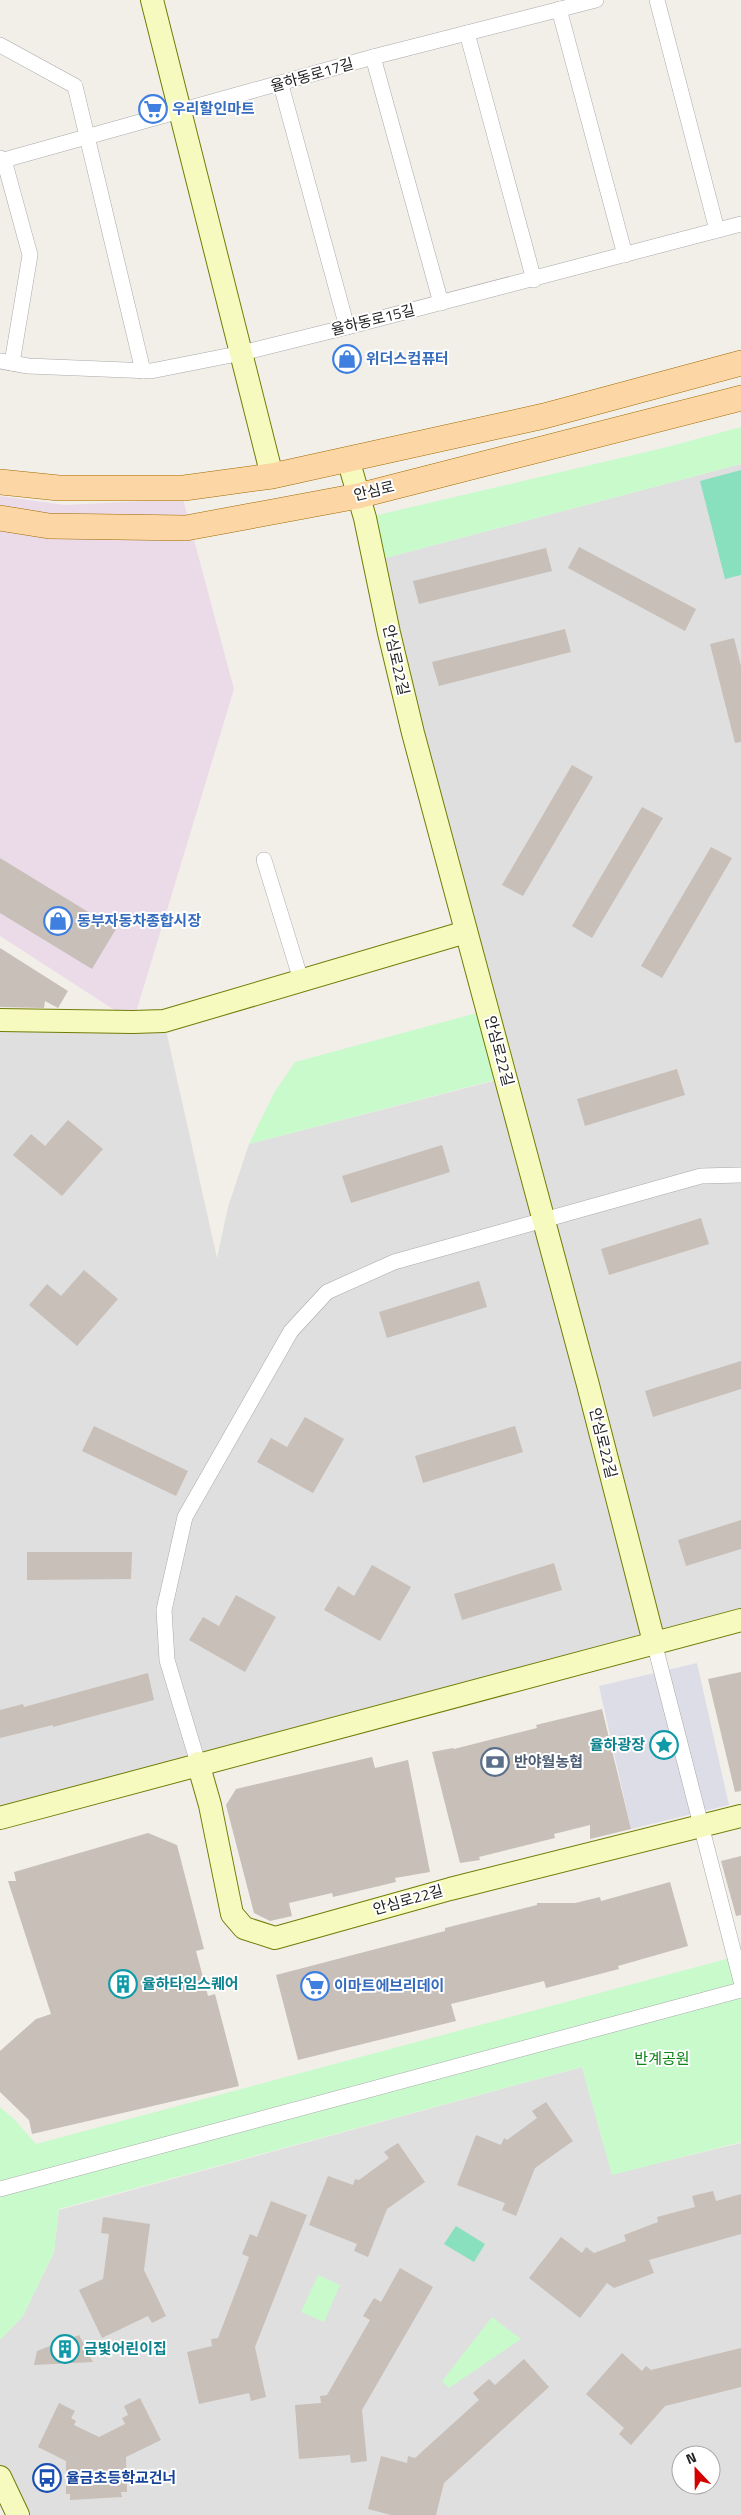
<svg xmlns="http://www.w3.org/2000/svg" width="741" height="2515" viewBox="0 0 741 2515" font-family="'Titillium Web','Noto Sans KR',sans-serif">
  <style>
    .residential { fill: #e0dfdf; fill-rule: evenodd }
    .industrial { fill: #ebdbe8 }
    .park { fill: #c8facc }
    .pitch { fill: #88e0be }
    .plaza { fill: #dddde8 }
    .building { fill: #c7bfb8 }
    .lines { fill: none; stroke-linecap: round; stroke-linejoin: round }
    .street-casing { stroke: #a9a9a9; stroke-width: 16 }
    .secondary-casing { stroke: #707d05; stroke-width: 24 }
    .primary-casing { stroke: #a06b00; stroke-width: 26 }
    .street { stroke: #fff; stroke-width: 15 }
    .secondary { stroke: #f7fabf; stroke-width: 22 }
    .primary { stroke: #fcd6a4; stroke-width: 25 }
    .labels { text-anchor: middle; stroke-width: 4; stroke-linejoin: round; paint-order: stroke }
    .street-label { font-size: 15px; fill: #222; stroke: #fff }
    .shop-label { font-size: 15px; font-weight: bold; fill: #366cbe; stroke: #fff; text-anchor: start }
    .culture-label { font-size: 15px; font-weight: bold; fill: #0d838f; stroke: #fff; text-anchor: start }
    .service-label { font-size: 15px; font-weight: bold; fill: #4e5e75; stroke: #fff; text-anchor: start }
    .park-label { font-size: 15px; fill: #0c8416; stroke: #fff }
    .transit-label { font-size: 15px; font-weight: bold; fill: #164399; stroke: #fff; text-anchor: start }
  </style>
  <rect width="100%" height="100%" fill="#f2efe9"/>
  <g class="residential">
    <path d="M741,464V1620L0,1818V1020L164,1021L217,1258L228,1207L249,1144L505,1078L374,561Z"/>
    <path d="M582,2067L612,2174L741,2143V2515H18L0,2477V2340L23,2316L54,2252L59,2210ZM681,2455H711V2485H681Z"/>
  </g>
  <path class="industrial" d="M0,496L65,505L183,499L234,689L133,1022L0,936Z"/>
  <g class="park">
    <path d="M741,427V464L374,561L365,518L667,447Z"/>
    <path d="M488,1010L506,1077L249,1144L274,1093L295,1062Z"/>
    <path d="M741,1955V2142L612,2175L582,2067L59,2209L54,2252L23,2316L0,2340V2107L15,2120L36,2144Z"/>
    <path d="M318,2275L340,2285L324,2322L301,2312Z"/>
    <path d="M492,2317L521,2339L449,2388L442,2381Z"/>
  </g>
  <g class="pitch">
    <path d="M741,470V575L725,579L700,481Z"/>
    <path d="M456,2226L485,2244L474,2262L444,2244Z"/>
  </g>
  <path class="plaza" d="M697,1663L729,1805L631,1829L599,1686Z"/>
  <g class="building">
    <path d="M579,547L696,609L685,631L568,568Z"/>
    <path d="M546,548L552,571L419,604L413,581Z"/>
    <path d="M565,629L571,652L439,686L432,662Z"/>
    <path d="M734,638L741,666V742L735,743L710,644Z"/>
    <path d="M572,765L593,777L523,896L502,885Z"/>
    <path d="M642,807L663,818L592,938L572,926Z"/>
    <path d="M711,847L732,858L662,978L641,966Z"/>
    <path d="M0,858L116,929L92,969L0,913Z"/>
    <path d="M0,948L68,991L58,1008L45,1001L44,1008L0,1007Z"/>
    <path d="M677,1069L685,1095L585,1126L577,1099Z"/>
    <path d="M68,1120L103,1149L62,1196L13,1155L31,1134L45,1146Z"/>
    <path d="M442,1145L450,1172L351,1203L342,1176Z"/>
    <path d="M701,1218L709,1244L609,1275L601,1249Z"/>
    <path d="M84,1270L118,1299L77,1346L29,1305L47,1284L61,1296Z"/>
    <path d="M479,1281L487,1307L387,1338L379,1312Z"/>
    <path d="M741,1361V1389L653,1417L645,1391Z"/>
    <path d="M305,1417L344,1439L313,1493L257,1462L271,1438L287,1447Z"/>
    <path d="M94,1426L188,1471L176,1496L82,1451Z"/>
    <path d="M515,1426L523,1452L423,1483L415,1456Z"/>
    <path d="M741,1520V1549L686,1566L678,1540Z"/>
    <path d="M27,1552H132L131,1579L27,1580Z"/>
    <path d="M554,1563L562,1590L462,1620L454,1594Z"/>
    <path d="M372,1565L411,1587L380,1641L324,1610L338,1586L354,1596Z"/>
    <path d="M236,1595L276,1617L245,1672L189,1640L203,1617L219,1626Z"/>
    <path d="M741,1672V1791L735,1792L708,1679Z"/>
    <path d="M148,1673L154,1700L53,1727V1725L0,1738V1710L23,1704L24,1707Z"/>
    <path d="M602,1709L631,1829L590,1839V1825L554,1834L555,1838L479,1857L480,1860L460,1863L432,1752L453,1748L454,1749L537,1728L536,1725Z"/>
    <path d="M372,1757L375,1768L408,1760L430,1872L395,1878L396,1882L333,1897L332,1893L289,1903L292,1916L270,1921L254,1913L226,1805L236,1789Z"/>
    <path d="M148,1833L177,1845L204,1949L196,1951L208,1996L215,1994L239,2086L32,2134L29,2120L0,2092V2051L36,2019L51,2014L8,1881H16L14,1872Z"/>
    <path d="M741,1856V1915L736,1916L721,1861Z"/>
    <path d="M670,1882L688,1946L618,1966L619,1969L546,1988L544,1981L451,2004L456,2021L298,2060L276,1975L445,1931V1928L537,1905V1903H575L600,1897L601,1901Z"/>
    <path d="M546,2102L573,2141L535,2168L516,2216L502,2210L505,2203L457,2185L476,2135L501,2145L504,2138L507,2140L537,2118L532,2111Z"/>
    <path d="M398,2143L425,2182L387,2209L368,2257L354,2251L357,2244L309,2225L328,2176L353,2185L355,2179L359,2180L389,2158L384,2152Z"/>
    <path d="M713,2191L716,2201L741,2194V2234L649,2260L654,2273L614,2288L607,2283L580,2318L529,2278L561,2237L582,2253L586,2247L594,2253L626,2241L624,2235L658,2222L657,2217L695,2207L692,2196Z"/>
    <path d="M271,2201L307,2215L255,2347L266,2397L251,2401L249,2393L199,2404L187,2352L212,2346L211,2339L218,2338L249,2257L242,2254L250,2234L257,2237Z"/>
    <path d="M103,2217L150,2224L144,2270L166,2316L152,2323L148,2316L102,2338L79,2290L103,2279L109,2234L101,2233Z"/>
    <path d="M400,2268L433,2287L362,2410L367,2461L351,2463L350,2455L299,2459L295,2405L321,2403L320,2396L327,2395L370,2320L363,2316L374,2298L381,2302Z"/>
    <path d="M79,2335L93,2362L34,2365L37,2351Z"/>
    <path d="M741,2348V2387L665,2406L631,2445L619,2434L624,2428L586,2394L622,2353L642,2371L646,2366L651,2370Z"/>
    <path d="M524,2359L549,2387L444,2483L436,2515H391L368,2509L381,2456L407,2463L408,2456L415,2458L479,2400L473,2393L489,2379L495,2385Z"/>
    <path d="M140,2398L161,2440L126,2457L127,2492H121L122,2497L70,2500V2494H66V2461L38,2447L59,2403L75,2411L71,2418L76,2421L74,2425L99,2437L125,2424L122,2418L128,2415L124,2406Z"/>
  </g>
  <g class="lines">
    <defs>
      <g id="street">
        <path d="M657,0L717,230"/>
        <path d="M559,9L625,255"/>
        <path d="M467,33L534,280"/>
        <path d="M0,45L75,86L143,371"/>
        <path d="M373,57L441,303"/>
        <path d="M281,85L347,327"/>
        <path d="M0,158L4,160L373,57L596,0"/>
        <path d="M4,160L30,255L12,363"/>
        <path d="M0,361L28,366L151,371L242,353L347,327L741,224"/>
        <path d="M264,860L301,980"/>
        <path d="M654,1642L741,1981"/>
        <path d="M198,1763L167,1660L164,1610L185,1517L291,1331L327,1292L394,1262L701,1176L741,1175"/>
        <path d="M0,2189L741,1990"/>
      </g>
      <g id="secondary">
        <path d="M152,0L272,476"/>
        <path d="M348,459L365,518L389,633L413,733L588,1385L654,1642"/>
        <path d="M0,1020L133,1022L164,1021L466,932"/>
        <path d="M198,1763L210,1805L232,1914L244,1928L275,1938L450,1889L741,1816"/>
        <path d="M0,1818L741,1620"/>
        <path d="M0,2477L18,2515"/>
      </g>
      <g id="primary">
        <path d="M0,482L59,488H184L272,476L544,416L741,363"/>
        <path d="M0,518L49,526L186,528L358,496L741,398"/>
      </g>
    </defs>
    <use href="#street" class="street-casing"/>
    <use href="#secondary" class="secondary-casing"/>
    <use href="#primary" class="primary-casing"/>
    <use href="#street" class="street"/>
    <use href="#secondary" class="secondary"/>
    <use href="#primary" class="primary"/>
  </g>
  <defs>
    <symbol id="supermarket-ring" viewBox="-11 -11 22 22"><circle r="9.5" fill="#fff" stroke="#3f7fe0" stroke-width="1.5"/><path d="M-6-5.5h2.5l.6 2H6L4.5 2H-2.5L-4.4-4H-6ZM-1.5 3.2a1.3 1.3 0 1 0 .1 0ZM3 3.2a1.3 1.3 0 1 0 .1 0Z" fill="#3f7fe0"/></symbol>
    <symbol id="shop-ring" viewBox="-11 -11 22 22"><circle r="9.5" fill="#fff" stroke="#3f7fe0" stroke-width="1.5"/><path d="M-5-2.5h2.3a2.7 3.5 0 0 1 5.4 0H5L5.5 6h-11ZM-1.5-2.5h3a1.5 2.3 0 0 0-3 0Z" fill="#3f7fe0"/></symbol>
    <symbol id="sight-ring" viewBox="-11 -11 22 22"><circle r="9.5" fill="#fff" stroke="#0f9aa8" stroke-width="1.5"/><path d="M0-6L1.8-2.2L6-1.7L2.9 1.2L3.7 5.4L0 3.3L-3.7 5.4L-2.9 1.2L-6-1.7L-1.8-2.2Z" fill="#0f9aa8"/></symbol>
    <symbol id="bank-ring" viewBox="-11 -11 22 22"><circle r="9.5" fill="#fff" stroke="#5c6f8a" stroke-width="1.5"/><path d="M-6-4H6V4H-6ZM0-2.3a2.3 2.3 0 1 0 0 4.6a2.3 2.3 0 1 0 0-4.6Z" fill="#5c6f8a"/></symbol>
    <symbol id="building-ring" viewBox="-11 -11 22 22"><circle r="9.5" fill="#fff" stroke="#0f9aa8" stroke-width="1.5"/><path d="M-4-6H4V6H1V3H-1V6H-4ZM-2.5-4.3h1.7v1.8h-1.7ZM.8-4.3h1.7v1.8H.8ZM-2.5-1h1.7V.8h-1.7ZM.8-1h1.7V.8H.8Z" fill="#0f9aa8"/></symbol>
    <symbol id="bus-ring" viewBox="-11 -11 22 22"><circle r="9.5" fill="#fff" stroke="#1a4fb4" stroke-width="1.5"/><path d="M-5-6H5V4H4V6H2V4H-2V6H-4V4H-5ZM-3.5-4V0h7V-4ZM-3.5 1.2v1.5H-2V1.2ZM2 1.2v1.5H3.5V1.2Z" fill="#1a4fb4"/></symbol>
  </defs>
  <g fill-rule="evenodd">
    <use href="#supermarket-ring" x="137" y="93" width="32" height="32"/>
    <use href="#shop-ring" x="331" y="343" width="32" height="32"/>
    <use href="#shop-ring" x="42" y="905" width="32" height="32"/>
    <use href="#sight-ring" x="648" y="1729" width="32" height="32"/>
    <use href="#bank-ring" x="479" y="1746" width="32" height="32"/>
    <use href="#building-ring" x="107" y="1968" width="32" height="32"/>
    <use href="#supermarket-ring" x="299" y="1970" width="32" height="32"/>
    <use href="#building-ring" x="49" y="2333" width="32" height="32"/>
    <use href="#bus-ring" x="31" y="2462" width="32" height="32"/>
  </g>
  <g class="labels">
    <g class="street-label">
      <text transform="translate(312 75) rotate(-16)" y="5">율하동로17길</text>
      <text transform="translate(373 320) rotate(-14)" y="5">율하동로15길</text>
      <text transform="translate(374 491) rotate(-13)" y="5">안심로</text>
      <text transform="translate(396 660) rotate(77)" y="5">안심로22길</text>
      <text transform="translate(499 1051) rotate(75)" y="5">안심로22길</text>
      <text transform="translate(603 1443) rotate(76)" y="5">안심로22길</text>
      <text transform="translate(408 1900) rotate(-16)" y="5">안심로22길</text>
    </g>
    <g class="shop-label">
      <text x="172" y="114">우리할인마트</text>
      <text x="366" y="364">위더스컴퓨터</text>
      <text x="77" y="926">동부자동차종합시장</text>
      <text x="334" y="1991">이마트에브리데이</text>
    </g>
    <g class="culture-label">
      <text x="645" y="1750" text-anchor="end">율하광장</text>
      <text x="142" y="1989">율하타임스퀘어</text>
      <text x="84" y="2354">금빛어린이집</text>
    </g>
    <g class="service-label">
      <text x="514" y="1767">반야월농협</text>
    </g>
    <g class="park-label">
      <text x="662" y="2064">반계공원</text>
    </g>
    <g class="transit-label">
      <text x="66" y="2483">율금초등학교건너</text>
    </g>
  </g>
  <g transform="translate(696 2470) rotate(338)"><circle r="24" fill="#ffffff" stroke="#a7a7a7"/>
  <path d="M0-4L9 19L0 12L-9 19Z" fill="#d40000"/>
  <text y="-8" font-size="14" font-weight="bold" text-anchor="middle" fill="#222222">N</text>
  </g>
</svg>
